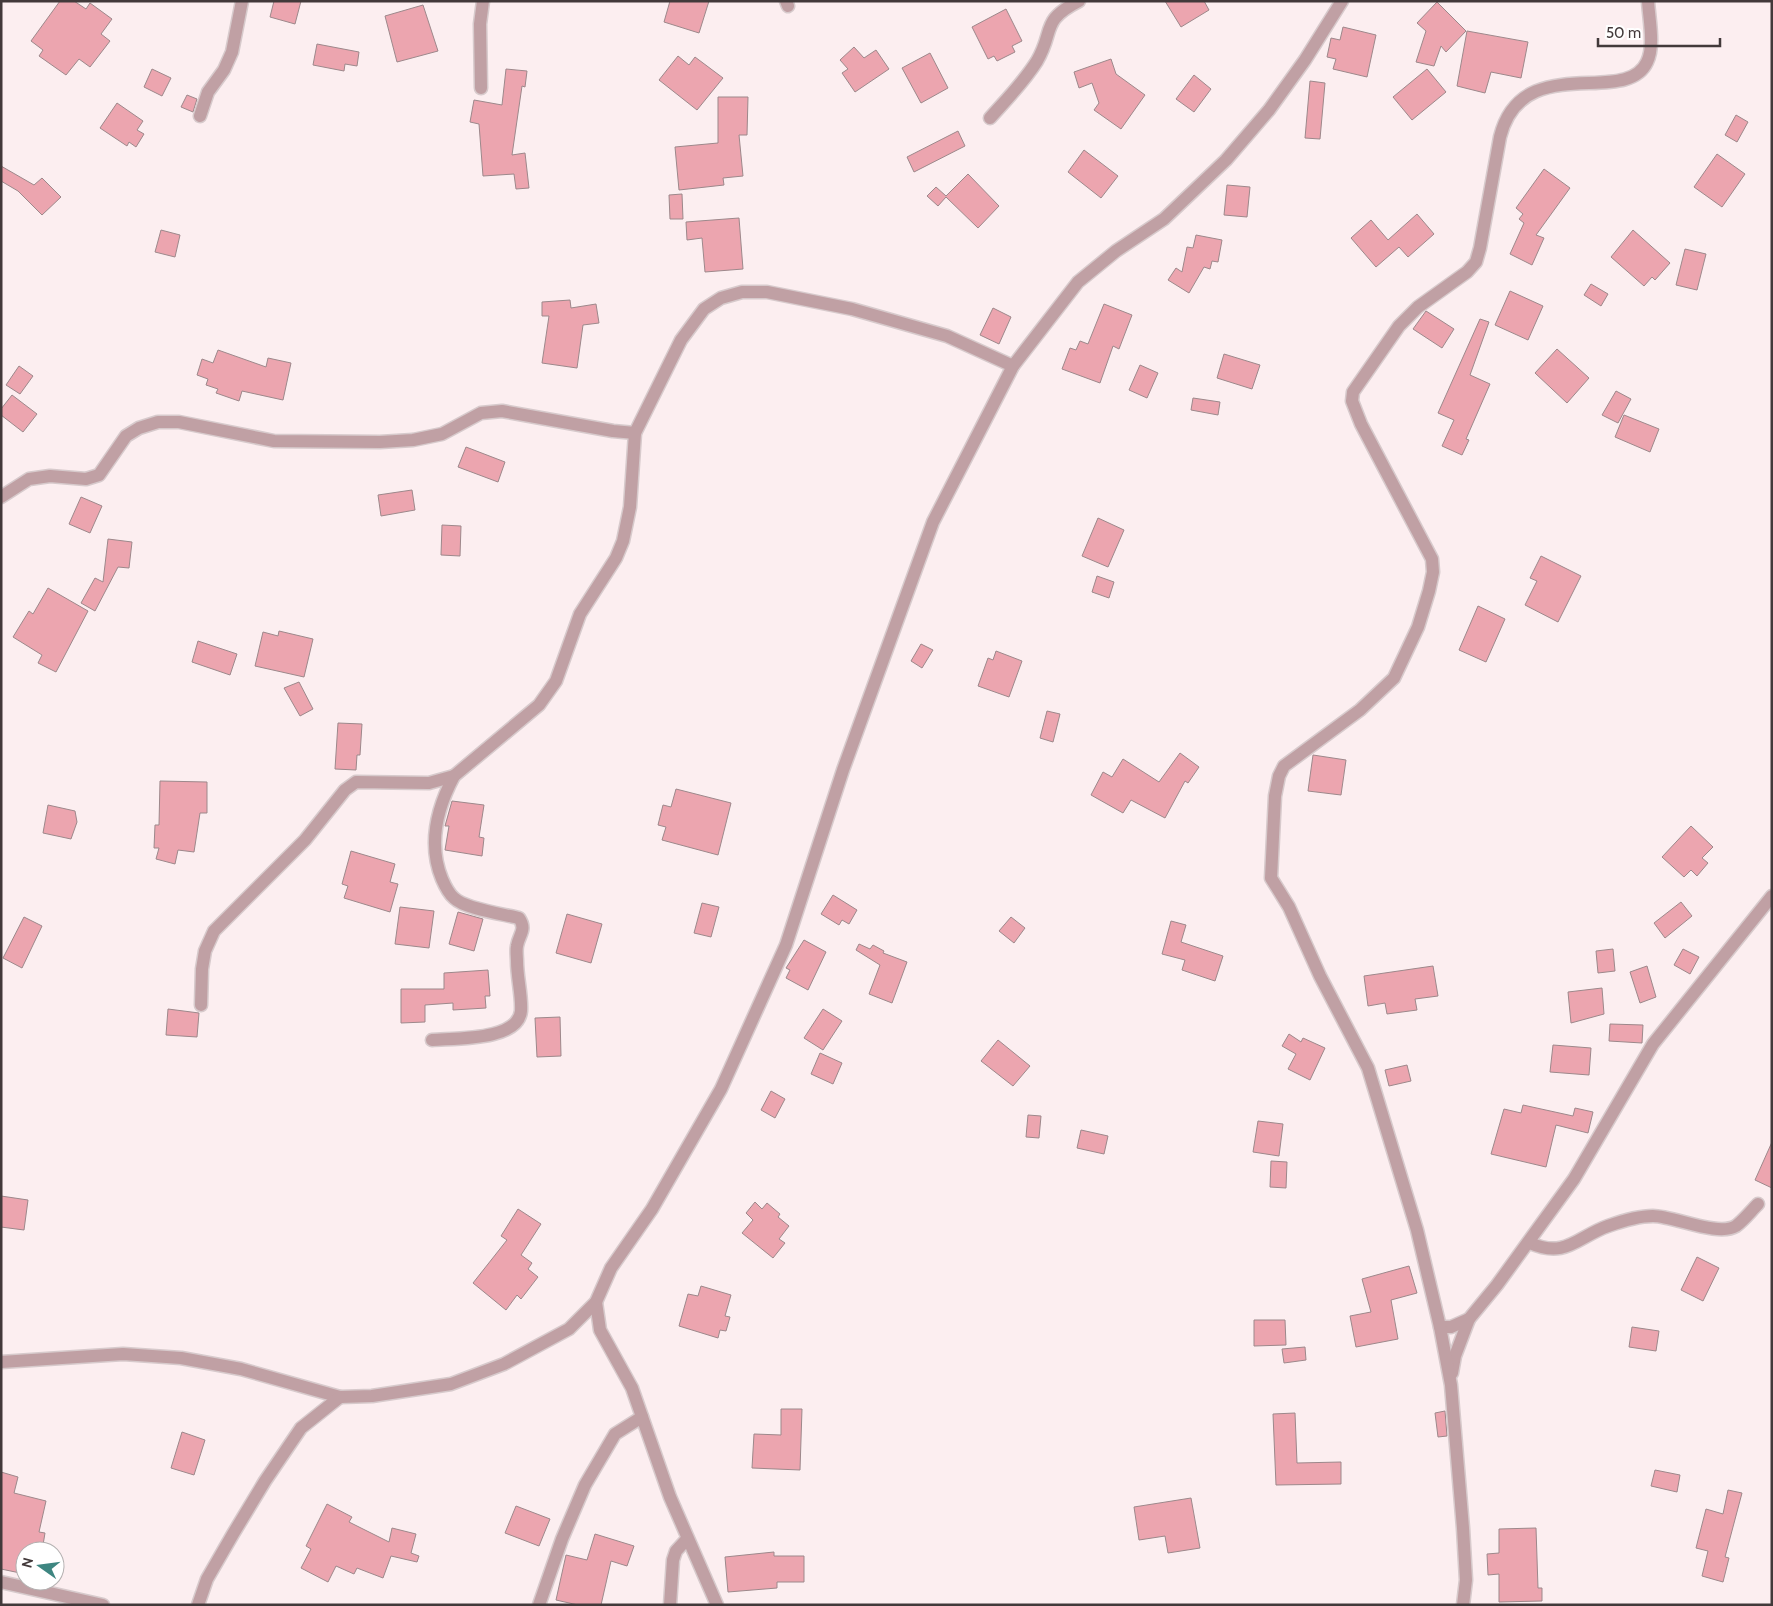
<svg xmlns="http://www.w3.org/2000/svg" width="1773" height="1606" viewBox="0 0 1773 1606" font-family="Cabin,sans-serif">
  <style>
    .building { fill: #eca5af; stroke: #9d888b }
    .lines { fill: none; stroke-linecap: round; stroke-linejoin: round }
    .street-casing { stroke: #d7cacc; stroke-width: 15 }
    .street { stroke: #c0a0a4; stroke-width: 12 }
  </style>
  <rect width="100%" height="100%" fill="#fceef0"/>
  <g class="building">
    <path d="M60,1H74L86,9L90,3L112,19L101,34L110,41L90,67L79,59L66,75L39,56L43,50L31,41Z"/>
    <path d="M274,1H301L295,24L270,17Z"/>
    <path d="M670,1H709L699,33L664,22Z"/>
    <path d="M1165,1H1204L1209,10L1181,27Z"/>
    <path d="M1437,2L1466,31L1446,52L1441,46L1434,66L1416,62L1426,31L1417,23Z"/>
    <path d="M423,5L438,51L397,62L385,16Z"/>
    <path d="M1006,9L1022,41L1012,46L1015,52L997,61L994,56L988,59L972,27Z"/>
    <path d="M1343,27L1376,35L1367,77L1333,69L1336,59L1327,57L1331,38L1340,40Z"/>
    <path d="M1467,31L1528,42L1521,78L1491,72L1485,93L1457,86Z"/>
    <path d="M317,44L359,52L357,66L345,64L344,71L313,65Z"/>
    <path d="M854,47L864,58L876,50L889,69L855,92L842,73L848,69L840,60Z"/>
    <path d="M930,53L948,88L921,103L902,68Z"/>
    <path d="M678,56L689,65L695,57L723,78L697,110L659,80Z"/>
    <path d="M1111,59L1116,74L1145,95L1121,129L1094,110L1099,103L1092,83L1079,88L1074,72Z"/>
    <path d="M152,69L171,78L162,96L144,87Z"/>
    <path d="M506,69L527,71L525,87L522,86L512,155L525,153L529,188L516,189L514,174L483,176L479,124L470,122L474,100L502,105Z"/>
    <path d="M1427,69L1446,92L1412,120L1393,97Z"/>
    <path d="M1194,75L1211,89L1194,112L1176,99Z"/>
    <path d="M1310,81L1325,83L1320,139L1305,138Z"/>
    <path d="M187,95L197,99L193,112L181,107Z"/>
    <path d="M718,97H748L747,135H739L743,176L723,178L724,185L679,190L675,147L718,143Z"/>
    <path d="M117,103L143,121L137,130L144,134L136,147L129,142L127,146L100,128Z"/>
    <path d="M1736,115L1748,122L1737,142L1725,135Z"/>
    <path d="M958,131L965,146L914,172L907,157Z"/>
    <path d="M1084,150L1118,176L1101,198L1068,172Z"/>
    <path d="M1717,154L1745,174L1722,207L1694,187Z"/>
    <path d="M1,166L34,185L42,178L61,197L42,215L18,191L1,181Z"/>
    <path d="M1544,169L1570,188L1536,235L1544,238L1532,265L1510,254L1524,223L1519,219L1523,214L1516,208Z"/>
    <path d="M968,174L999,206L978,228L946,197L938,206L927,196L936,187L946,196Z"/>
    <path d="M1227,185L1250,187L1247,217L1224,215Z"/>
    <path d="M682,194L683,219H670L669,195Z"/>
    <path d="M1417,214L1434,234L1408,257L1399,247L1376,267L1351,238L1371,220L1388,240Z"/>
    <path d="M739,218L743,269L705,272L702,238L687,240L686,222Z"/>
    <path d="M161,230L180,235L175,257L155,252Z"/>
    <path d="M1633,230L1670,263L1655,280L1652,277L1644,286L1611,257Z"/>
    <path d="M1196,235L1222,240L1218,262L1212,261L1210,269L1204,267L1189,293L1168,280L1176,268L1182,272L1187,247L1193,248Z"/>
    <path d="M1685,249L1706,254L1697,290L1676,285Z"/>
    <path d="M1591,284L1608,294L1601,306L1584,295Z"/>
    <path d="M1510,291L1543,306L1528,340L1495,325Z"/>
    <path d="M570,300L571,308L596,304L599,323L583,325L577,368L542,363L549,316H542V302Z"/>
    <path d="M1104,304L1132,315L1119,349L1113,346L1100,383L1062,369L1070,348L1076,350L1080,341L1088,344Z"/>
    <path d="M993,308L1011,317L999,344L980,335Z"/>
    <path d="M1426,311L1454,329L1442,348L1413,329Z"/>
    <path d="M1480,319L1489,322L1470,375L1490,384L1466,439L1469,440L1462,455L1442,446L1454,420L1438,413Z"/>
    <path d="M1557,349L1589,378L1567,403L1535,373Z"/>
    <path d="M218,350L266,367L268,358L291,363L283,400L242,391L239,401L216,393L218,389L206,385L208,379L197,375L202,359L213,363Z"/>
    <path d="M1224,354L1260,365L1252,389L1217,378Z"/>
    <path d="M1140,365L1158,373L1147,398L1129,390Z"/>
    <path d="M19,366L33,376L20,394L6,385Z"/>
    <path d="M1616,391L1631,399L1618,423L1602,415Z"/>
    <path d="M12,395L37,414L23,432L1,415V409Z"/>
    <path d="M1193,398L1220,402L1218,415L1191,410Z"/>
    <path d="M1624,415L1659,429L1650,452L1615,437Z"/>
    <path d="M466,447L505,462L498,482L458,467Z"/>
    <path d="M412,490L415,510L381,516L378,495Z"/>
    <path d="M81,497L102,506L90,533L69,524Z"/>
    <path d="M1098,518L1124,530L1108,567L1082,556Z"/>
    <path d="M442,525L461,526L460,556L441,555Z"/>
    <path d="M108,539L132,542L129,568L118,567L95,611L81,603L95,578L103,582Z"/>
    <path d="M1541,556L1581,576L1558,622L1525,605L1537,581L1530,578Z"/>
    <path d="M1097,576L1114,582L1109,598L1092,592Z"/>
    <path d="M48,588L88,611L56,672L38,663L42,655L13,637L29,611L33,614Z"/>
    <path d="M1478,606L1505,619L1486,662L1459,650Z"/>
    <path d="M279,631L313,639L304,677L255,666L263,632L278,636Z"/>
    <path d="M198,641L237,654L230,675L192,662Z"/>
    <path d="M921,644L933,650L922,668L911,661Z"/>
    <path d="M996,651L1022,661L1009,697L978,686L988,658L993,660Z"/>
    <path d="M299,682L313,709L300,716L284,688Z"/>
    <path d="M1047,711L1060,714L1053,742L1040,738Z"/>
    <path d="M338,723L362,724L360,755H357L356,770L335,769Z"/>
    <path d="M1180,753L1199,767L1188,783L1185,781L1165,818L1131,800L1123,813L1091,795L1103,772L1112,777L1123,759L1159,782Z"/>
    <path d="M1313,755L1346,760L1341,795L1308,791Z"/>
    <path d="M160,781L207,782V813H200L194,852L178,850L175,864L156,859L159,848H154L155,825H159Z"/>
    <path d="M676,789L731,803L718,855L662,840L666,827L658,825L663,805L671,807Z"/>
    <path d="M452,801L484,805L479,837L484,838L482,856L445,850L449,826H445Z"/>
    <path d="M48,805L75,811L77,822L71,839L43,833Z"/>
    <path d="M1691,826L1713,847L1702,858L1708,863L1697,876L1691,870L1684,877L1662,857Z"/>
    <path d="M351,851L395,864L390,882L398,884L390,912L344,898L348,886L342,884Z"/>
    <path d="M833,895L857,910L849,924L842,920L839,925L821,914Z"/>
    <path d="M1681,902L1692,916L1665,938L1654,923Z"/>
    <path d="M702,903L719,907L711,937L694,933Z"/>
    <path d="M400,907L434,911L429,948L395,944Z"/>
    <path d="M458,912L483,919L474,951L449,944Z"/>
    <path d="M567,914L602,924L591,963L556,953Z"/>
    <path d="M24,917L42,926L22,968L3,958Z"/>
    <path d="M1011,917L1025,928L1014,943L999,931Z"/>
    <path d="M1171,921L1186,925L1181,942L1223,956L1215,981L1182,970L1185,960L1162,954Z"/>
    <path d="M804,940L826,952L808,990L786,978L790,970L786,968Z"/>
    <path d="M859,944L870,949L873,945L884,951L883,953L907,962L892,1003L869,994L880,965L856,950Z"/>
    <path d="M1613,949L1615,971L1598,973L1596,951Z"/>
    <path d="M1683,949L1699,957L1690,974L1674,965Z"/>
    <path d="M1433,966L1438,996L1415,999L1417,1010L1387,1014L1385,1003L1368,1006L1364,976Z"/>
    <path d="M1647,966L1656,997L1640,1003L1630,972Z"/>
    <path d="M488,970L490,996H485L486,1008L453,1010V1003L425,1005V1022L401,1023V989H444V973Z"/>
    <path d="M1602,988L1604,1014L1571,1023L1568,992Z"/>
    <path d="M168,1009L199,1013L197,1037L166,1035Z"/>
    <path d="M823,1009L842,1021L823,1050L804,1038Z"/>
    <path d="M560,1017L561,1056L537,1057L535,1018Z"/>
    <path d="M1610,1024L1643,1025L1642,1043L1609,1041Z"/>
    <path d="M1289,1034L1301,1042L1303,1038L1325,1048L1310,1080L1288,1069L1296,1054L1282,1046Z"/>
    <path d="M998,1040L1030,1066L1013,1086L981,1061Z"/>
    <path d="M1553,1045L1591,1048L1589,1075L1550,1072Z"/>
    <path d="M820,1053L842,1063L833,1084L811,1074Z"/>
    <path d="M1407,1065L1411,1081L1389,1086L1385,1070Z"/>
    <path d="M771,1091L785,1099L775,1118L761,1110Z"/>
    <path d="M1523,1105L1573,1116L1575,1108L1593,1112L1588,1133L1556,1125L1546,1167L1491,1154L1504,1109L1521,1113Z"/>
    <path d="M1028,1115L1041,1116L1039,1138L1026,1137Z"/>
    <path d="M1258,1121L1283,1124L1279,1156L1253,1152Z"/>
    <path d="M1081,1130L1108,1136L1104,1154L1077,1148Z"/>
    <path d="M1772,1142V1188L1755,1180Z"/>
    <path d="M1271,1161L1287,1162L1286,1188L1270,1187Z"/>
    <path d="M1,1196L28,1200L24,1230L1,1227Z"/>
    <path d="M755,1202L762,1209L767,1203L780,1214L778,1217L789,1226L779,1239L785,1243L773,1258L742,1233L753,1220L746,1213Z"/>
    <path d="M518,1209L541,1224L521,1255L532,1263L528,1269L538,1277L521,1299L517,1295L506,1310L473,1283L507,1240L501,1236Z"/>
    <path d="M1697,1257L1719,1268L1703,1301L1681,1290Z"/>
    <path d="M1409,1266L1417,1293L1391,1300L1398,1339L1356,1347L1350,1316L1371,1312L1362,1279Z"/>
    <path d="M701,1286L731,1295L725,1316L730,1317L726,1331L720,1330L718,1338L679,1326L688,1294L698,1296Z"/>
    <path d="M1254,1320H1285L1286,1345L1254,1346Z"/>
    <path d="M1632,1327L1659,1331L1656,1351L1629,1347Z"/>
    <path d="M1305,1347L1306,1360L1284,1363L1282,1349Z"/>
    <path d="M781,1409H802L800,1470L752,1468L754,1434L781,1435Z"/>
    <path d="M1445,1411L1447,1436L1438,1437L1435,1413Z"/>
    <path d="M1295,1413L1297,1463L1341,1462V1484L1276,1485L1273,1414Z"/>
    <path d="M182,1432L205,1440L194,1475L171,1468Z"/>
    <path d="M1655,1470L1680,1475L1677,1492L1651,1486Z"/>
    <path d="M1,1472L18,1477L14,1493L46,1501L39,1532L45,1533L42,1551H25V1574L1,1569Z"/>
    <path d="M1728,1490L1742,1493L1725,1557L1729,1558L1723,1582L1702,1576L1708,1551L1696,1548L1706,1509L1723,1514Z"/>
    <path d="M1191,1498L1200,1548L1168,1553L1165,1536L1139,1540L1134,1507Z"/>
    <path d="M327,1504L352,1517L349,1522L389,1542L392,1528L416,1534L411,1553L419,1556L417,1562L391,1556L383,1578L357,1568L354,1574L336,1566L328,1582L301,1568L311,1549L306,1546Z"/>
    <path d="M516,1506L550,1519L539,1546L505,1533Z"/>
    <path d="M1536,1528L1538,1588H1542V1601L1499,1602V1574L1488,1575L1487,1554L1499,1553V1529Z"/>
    <path d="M595,1534L634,1546L627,1566L611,1561L601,1605H578L556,1600L566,1555L587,1560Z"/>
    <path d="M774,1552V1556H804V1582H777V1588L728,1592L725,1557Z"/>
  </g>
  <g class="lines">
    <defs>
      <g id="street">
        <path d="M786,1L788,6"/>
        <path d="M481,88L480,24L483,1"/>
        <path d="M200,116L208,92L224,70L232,52L242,1"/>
        <path d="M990,118C1006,100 1024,82 1037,61C1055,30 1040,21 1079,1"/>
        <path d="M1,497L29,479L50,476L86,479L99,475L126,436L139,428L158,422H179L274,441L380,442L413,440L442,434L481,413L502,411L613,431L635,433"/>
        <path d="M201,1005L202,969L205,951L214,931L305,840L345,790L356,782L429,783L454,776"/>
        <path d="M432,1040C455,1038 518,1041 521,1011C522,995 517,978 517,961C517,957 516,951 517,946C519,934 527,930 519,918C503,914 465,909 454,898C448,893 445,886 442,879C428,845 437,808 454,776L539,705L556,681L580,614L616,558L623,541L630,507L635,433L681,340L704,309L721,298L742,292H767L852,309L947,336L1013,366"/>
        <path d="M1530,1243C1566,1259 1577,1237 1608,1226C1622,1221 1638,1216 1653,1216C1674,1216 1718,1237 1736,1226C1744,1220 1751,1211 1758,1204"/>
        <path d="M596,1302L600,1330L632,1388L670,1497L717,1605"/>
        <path d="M1440,1327H1451L1469,1319L1497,1285L1574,1179L1653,1044L1772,896"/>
        <path d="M1,1362L123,1354L181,1358L241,1369L340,1397L372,1396L451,1384L504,1364L569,1329L596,1302L611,1268L652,1209L721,1089L786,945L843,770L933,522L1013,366L1078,282L1116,251L1164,219L1226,160L1269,110L1305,60L1342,1"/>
        <path d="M1452,1373L1455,1356L1469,1319"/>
        <path d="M1,1582L103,1605"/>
        <path d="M198,1605L207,1579L233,1534L265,1481L301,1428L340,1397"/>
        <path d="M539,1605L562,1539L585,1485L615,1434L642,1417"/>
        <path d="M670,1605L673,1560L676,1551L687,1539"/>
        <path d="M1463,1605L1466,1580L1463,1528L1451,1385L1440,1327L1417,1230L1368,1068L1320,976L1289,907L1271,878L1275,796L1279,776L1284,766L1360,710L1394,678L1418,627L1429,591L1433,572L1432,559L1361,424L1352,401L1353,392L1399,326L1418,307L1467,272L1476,262L1480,248L1500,137C1522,49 1626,108 1647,62C1655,46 1649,19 1648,1"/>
      </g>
    </defs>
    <use href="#street" class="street-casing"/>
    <use href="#street" class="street"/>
  </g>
  <rect width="1773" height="1606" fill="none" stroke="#42393a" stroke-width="5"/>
  <g transform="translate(40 1566) rotate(284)"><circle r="24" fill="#ffffff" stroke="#b3b0b0"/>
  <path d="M0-4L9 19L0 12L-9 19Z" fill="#3e8681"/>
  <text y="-8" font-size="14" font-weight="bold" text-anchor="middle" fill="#42393a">N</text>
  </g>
  <path d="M1598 38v8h122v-8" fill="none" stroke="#42393a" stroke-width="2.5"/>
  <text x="1606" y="38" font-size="15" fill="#42393a" stroke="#ffffff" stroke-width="4" paint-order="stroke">50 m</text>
</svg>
